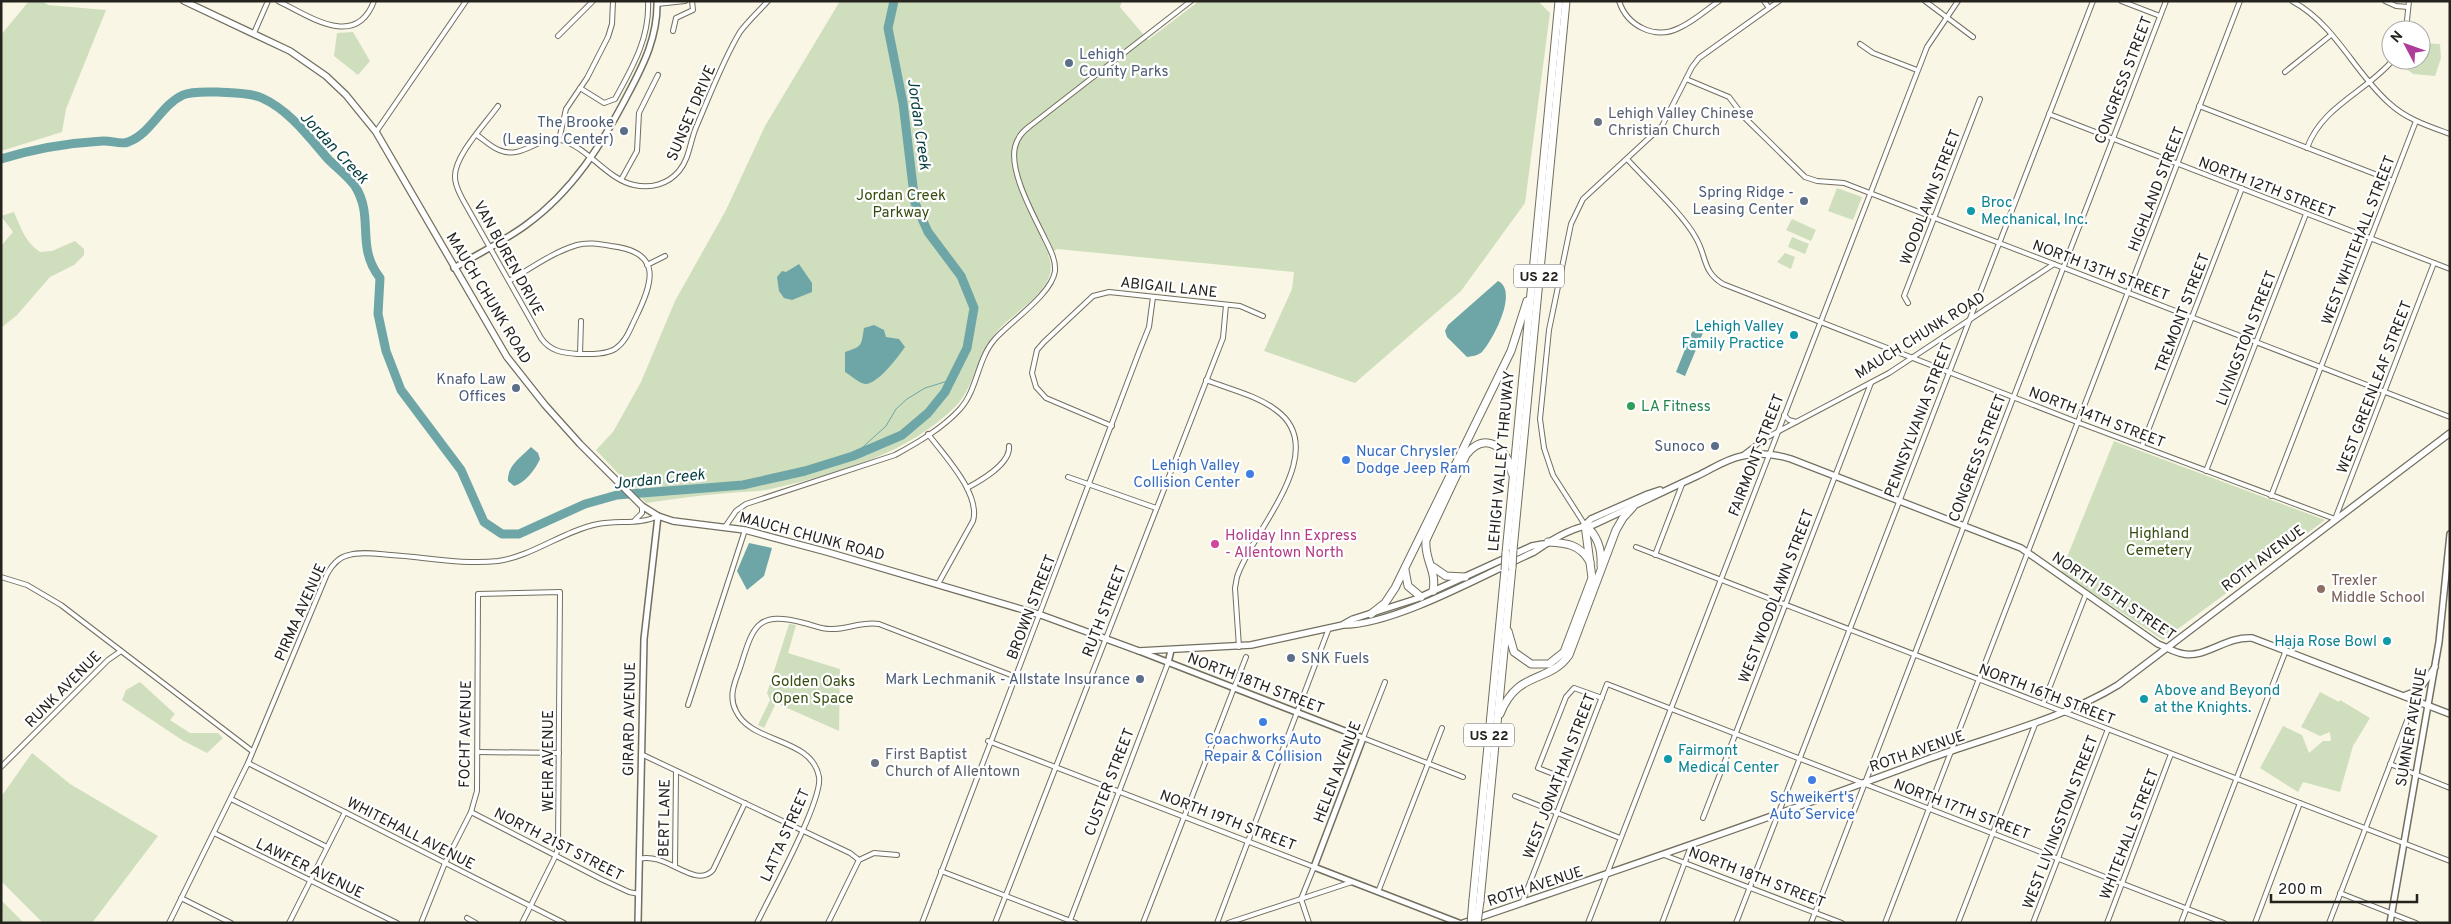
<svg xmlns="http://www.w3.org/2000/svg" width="2451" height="924" viewBox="0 0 2451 924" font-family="Overpass,sans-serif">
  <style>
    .green { fill: #cfdebd }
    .water { fill: #6ea6a7 }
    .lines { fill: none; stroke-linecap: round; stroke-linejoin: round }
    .stream { stroke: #6ea6a7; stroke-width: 1 }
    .river { stroke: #6ea6a7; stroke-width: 9 }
    .minor-casing { stroke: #726f60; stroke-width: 6 }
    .tertiary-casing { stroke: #726f60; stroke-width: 8 }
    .secondary-casing { stroke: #726f60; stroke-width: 8 }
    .motorway-casing { stroke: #726f60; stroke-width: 9 }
    .minor { stroke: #fff; stroke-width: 4 }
    .tertiary { stroke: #fff; stroke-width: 5 }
    .secondary { stroke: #fff; stroke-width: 5.5 }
    .motorway { stroke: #fff; stroke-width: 7 }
    .motorway-bridge-casing { stroke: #726f60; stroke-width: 9; stroke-linecap: butt }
    .motorway-bridge { stroke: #fff; stroke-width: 7 }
    .service-dot { fill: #5c6f8a; stroke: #fff; stroke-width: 2 }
    .worship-dot { fill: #6b7280; stroke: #fff; stroke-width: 2 }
    .culture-dot { fill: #0f9aa8; stroke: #fff; stroke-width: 2 }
    .leisure-dot { fill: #2e9e5b; stroke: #fff; stroke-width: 2 }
    .shop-dot { fill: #3f7fe0; stroke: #fff; stroke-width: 2 }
    .hotel-dot { fill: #d1479c; stroke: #fff; stroke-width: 2 }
    .education-dot { fill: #8d6e63; stroke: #fff; stroke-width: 2 }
    .labels { text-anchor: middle; stroke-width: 4.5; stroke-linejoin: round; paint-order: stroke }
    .shield { fill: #fff; stroke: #666561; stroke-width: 1 }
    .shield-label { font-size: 14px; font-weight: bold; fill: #25231d }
    .service-label { font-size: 15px; fill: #4e5e75; stroke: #fff; text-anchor: end }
    .street-label { font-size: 15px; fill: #25231d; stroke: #fff }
    .worship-label { font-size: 15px; fill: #5b616d; stroke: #fff; text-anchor: start }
    .park-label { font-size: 15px; fill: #364c0f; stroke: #fff }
    .culture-label { font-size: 15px; fill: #0d838f; stroke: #fff; text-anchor: start }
    .leisure-label { font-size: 15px; fill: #27864d; stroke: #fff; text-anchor: start }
    .shop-label { font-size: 15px; fill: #366cbe; stroke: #fff }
    .hotel-label { font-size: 15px; fill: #b23c85; stroke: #fff; text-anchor: start }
    .education-label { font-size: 15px; fill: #785e54; stroke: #fff; text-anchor: start }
    .water-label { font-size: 16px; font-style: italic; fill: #073e40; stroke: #fff }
  </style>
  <rect width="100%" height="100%" fill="#f9f6e5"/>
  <g class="green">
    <path d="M29,1H42L48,5L106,10L66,109L62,132L1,151V35Z"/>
    <path d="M840,1H1122L1120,7L1148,40L1199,1H1538L1550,13L1525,203L1461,291L1355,383L1264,351L1292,289L1294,272L1057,249L1048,255C1062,285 1020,308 1002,326C977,351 976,386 955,407C909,453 837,474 775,488C760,492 744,491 729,493C702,495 674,499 646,503L596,450L613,432L641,382L675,301L726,210L765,126Z"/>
    <path d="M353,32L370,61L358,75L334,56L337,33Z"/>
    <path d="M2421,43L2440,44L2441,58L2435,76L2413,74L2399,63L2401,60H2421Z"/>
    <path d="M1837,188L1862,197L1853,220L1828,211Z"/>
    <path d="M14,212C21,228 25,242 40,252L52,251L75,241L84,249V255L74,265L50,277L17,315L1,328V246L13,232L1,216Z"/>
    <path d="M1792,219L1816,230L1811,241L1786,230Z"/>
    <path d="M1792,237L1809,244L1805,254L1788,247Z"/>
    <path d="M1785,253L1795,257L1791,269L1777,262Z"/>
    <path d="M2114,441L2325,520L2163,640L2061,572Z"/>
    <path d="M789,624L796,625L788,653L840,669L839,731L776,703L764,728L758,725L770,700L767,693Z"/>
    <path d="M140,682L175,714L170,720L190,733H218L223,738L207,753L182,740L122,700L126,690Z"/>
    <path d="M2320,692L2339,702L2340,700L2370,718L2353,746L2340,792L2303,782L2298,792L2260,768L2283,726L2302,735L2309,753L2323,741H2331L2330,732L2320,736L2301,727Z"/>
    <path d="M32,753L70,784L158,836L92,923H43L1,881V797Z"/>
    <path d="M1,900L24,923H1Z"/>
  </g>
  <g class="water">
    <path d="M799,264L812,283V292L792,300L784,298L779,291L777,277L782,271L786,272Z"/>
    <path d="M1498,281C1519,291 1493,340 1482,352C1477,356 1473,356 1467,357L1447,337L1445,331L1448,325Z"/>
    <path d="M874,325L884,330L886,337L899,339L905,347C898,357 877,385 865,384C859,383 850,375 845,372V352C863,346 861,346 864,328Z"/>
    <path d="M1705,328L1685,376L1676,372L1692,332Z"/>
    <path d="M531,447L538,453L540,459C535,470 525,483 514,486L508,481C507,466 521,457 531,447Z"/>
    <path d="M749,543L772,548L764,576L747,590L737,571Z"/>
  </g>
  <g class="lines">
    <path class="stream" d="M853,456L886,426L896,409L907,399L925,388L951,380"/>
    <path class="river" d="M1,159C33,149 69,143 102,141C110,140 121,145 128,142C151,134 161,105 183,95C192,91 206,92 217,92C230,93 249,92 262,98C289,110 309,137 328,159C337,168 348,176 355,186C375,218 355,246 380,278L378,314L386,351L401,390L461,470L484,522L502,534H519L585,504L617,495L743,485L805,471L853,456L902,435L928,413L945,392L967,348L974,308L961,276L928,232L915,203L903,103L888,28L894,1"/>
    <defs>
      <g id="minor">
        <path d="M278,1C309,16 356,50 374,1"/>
        <path d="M1619,1C1627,26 1655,40 1679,28C1693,22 1706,10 1719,1"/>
        <path d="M1764,1L1769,8"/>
        <path d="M1925,1L1973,37"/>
        <path d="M2121,1L2160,16"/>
        <path d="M2292,1C2335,24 2354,72 2389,103C2406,119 2428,126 2450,134"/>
        <path d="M2385,1L2396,6L2408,7"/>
        <path d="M657,4L685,1"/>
        <path d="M2406,30L2409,1"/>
        <path d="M673,31L676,18L693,10L692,1"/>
        <path d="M254,33L268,1"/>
        <path d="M558,36L593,1"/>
        <path d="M1860,44L1873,53L1917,70"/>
        <path d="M2285,72L2331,35"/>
        <path d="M1686,79L1729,97L1744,117L1805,177L1817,181L1844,183L2450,417"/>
        <path d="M580,88L604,103L615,99C632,68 650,38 648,1"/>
        <path d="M498,106C486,123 454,156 455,177C455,186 459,192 463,200L541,338C550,351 562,353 578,354C590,354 604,355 615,349C626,342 630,329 636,317C653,282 663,252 611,246C599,244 588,242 577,245C553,252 530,269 509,281"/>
        <path d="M2199,106L2393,181"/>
        <path d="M2049,114L2450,269"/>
        <path d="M376,132L466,1"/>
        <path d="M477,135C484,140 491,147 499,150C524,161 540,132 564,141C590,150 607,179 634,185C651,189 668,184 679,171C690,158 690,140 697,125C709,97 724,58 740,32C748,21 759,11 768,1"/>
        <path d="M559,140L566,109L587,78L608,37L612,24L613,1"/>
        <path d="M2307,148C2322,106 2366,92 2393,60"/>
        <path d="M1627,159C1646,180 1683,214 1696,238C1707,257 1702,271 1723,284L2077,422L2335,519L2434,263"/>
        <path d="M621,180L637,151L639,113L658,75"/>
        <path d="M647,265L665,256"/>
        <path d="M1908,303L1904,296L1980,99"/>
        <path d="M580,354L581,321"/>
        <path d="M1206,380C1229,389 1256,395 1276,410C1333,451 1251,532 1237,577L1235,588L1239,647"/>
        <path d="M1784,415L1789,420L1796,422"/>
        <path d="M1112,426L1046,398L1036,387L1032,373L1037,350L1044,342L1093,296L1109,292L1240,306L1263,316"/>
        <path d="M928,434C944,455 981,494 973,521L938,584"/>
        <path d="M2142,446L2242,188"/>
        <path d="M1743,455L1764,439L1889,373L2054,264"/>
        <path d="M2206,471L2306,214"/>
        <path d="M1068,477L1156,508"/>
        <path d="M967,488C980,481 1011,464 1009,446"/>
        <path d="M2271,496L2416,121"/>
        <path d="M635,520L642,513V506"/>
        <path d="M1585,525L1553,475L1544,448L1540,419L1549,330L1571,224L1583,199L1662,126L1692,67L1699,58L1779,1"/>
        <path d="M725,527L736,511L746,504L895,455C917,443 943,428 960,409C978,389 977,359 995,339C1011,321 1052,294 1055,271C1056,260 1050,249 1045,239C1034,216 1009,172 1015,147C1017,138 1023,131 1030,126L1191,1"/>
        <path d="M1636,547L2450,861"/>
        <path d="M1655,555L1683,482"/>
        <path d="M1,577L27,585L61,605L252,751"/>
        <path d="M1385,682L1363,738L1463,777"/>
        <path d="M2043,704L2086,594"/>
        <path d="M688,705L745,530"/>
        <path d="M988,741L1314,867L1301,899L1309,923"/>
        <path d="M478,752L559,753"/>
        <path d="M641,754L850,853L859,860L874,853L897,855"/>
        <path d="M248,763L564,923"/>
        <path d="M2390,764L2450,788"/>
        <path d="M1,767L108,660L121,651"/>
        <path d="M1569,780L1538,768L1566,697L1574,688L1602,698"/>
        <path d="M1515,796L1620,838"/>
        <path d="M231,799L327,847"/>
        <path d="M471,812L601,879L629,892L639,894"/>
        <path d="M1703,818L1871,383"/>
        <path d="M214,833L397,923"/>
        <path d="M1664,855L1842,923"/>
        <path d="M639,859C666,851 695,890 713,870L745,803"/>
        <path d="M675,866L676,771"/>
        <path d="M941,871L1076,923"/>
        <path d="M1378,892L1442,728"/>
        <path d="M2340,893L2416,923"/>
        <path d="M181,898L231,923"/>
        <path d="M1522,903L1607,684L2224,923"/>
        <path d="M467,918L476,923"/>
        <path d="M169,923L248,763L327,574C332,565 338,557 349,555C361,551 378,554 391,555C425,557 463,565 498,561C533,556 563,531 598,524C618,520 640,525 658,516"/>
        <path d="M289,923L345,812"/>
        <path d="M421,923L445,863L471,812L477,791L478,594L560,592L558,847L556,855L522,923"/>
        <path d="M757,923C770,896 823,800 819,777C812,737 751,744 736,711C728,696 735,682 740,668C753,627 756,610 804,623C813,625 821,629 830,629C847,630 861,621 879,624L1016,677"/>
        <path d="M828,923L859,860"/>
        <path d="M922,923L1139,352L1149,327L1153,297"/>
        <path d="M995,923L1223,338L1226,305"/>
        <path d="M1069,923L1168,663"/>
        <path d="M1143,923L1246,657"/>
        <path d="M1217,923L1329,628"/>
        <path d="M1228,923L1352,882"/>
        <path d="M1588,923L1927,47L1958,1"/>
        <path d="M1662,923L1691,846"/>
        <path d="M1736,923L2093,1"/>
        <path d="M1811,923L2166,1"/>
        <path d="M1885,923L2240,1"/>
        <path d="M1958,923L2036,722"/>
        <path d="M2033,923L2108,729"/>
        <path d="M2107,923L2171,754"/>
        <path d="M2181,923L2286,650"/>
        <path d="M2255,923L2300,803"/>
        <path d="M2329,923L2415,700"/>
      </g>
      <g id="tertiary">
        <path d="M454,268C478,254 504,241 526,225C573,191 602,144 628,94C644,64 658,36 657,1"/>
        <path d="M1139,651L1363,738L1314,867L1459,923"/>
        <path d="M1168,663L1171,650"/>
        <path d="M638,923L644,639L658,516"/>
        <path d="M2390,923L2439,642L2450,534"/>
      </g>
      <g id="secondary">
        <path d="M184,1L290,51L326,76L346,95L376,132L507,357L545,405L580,444L642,506L658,516L673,521L745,530L827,552L1041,615L1139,651L1251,645L1343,625C1395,625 1485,574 1534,552C1551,540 1573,526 1593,525C1628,509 1662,492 1697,476C1712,469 1726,459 1742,456C1759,452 1775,454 1791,459L2021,548L2158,644C2166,647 2175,653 2184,654C2206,658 2227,636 2252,638L2450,714"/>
        <path d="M1585,525L1591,519L1648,494L1660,490"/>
        <path d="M1344,624L1353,619L1416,599L1532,546L1543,544"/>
        <path d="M2406,695L2419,690L2435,667"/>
        <path d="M1463,923C1619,870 1774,817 1928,759C1988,737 2063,719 2118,685L2450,433"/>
      </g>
      <g id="motorway">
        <path d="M1585,525C1598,536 1602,549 1601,566"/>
        <path d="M1548,542C1566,543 1580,544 1590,562"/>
        <path d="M1513,550L1566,1"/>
        <path d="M1506,553L1559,1"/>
        <path d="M1433,567L1446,576L1465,577"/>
        <path d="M1405,570L1408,586L1421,597"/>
        <path d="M1433,591C1437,570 1424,560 1426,540L1466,455C1485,430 1507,447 1512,473"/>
        <path d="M1371,614L1385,603L1395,588L1511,351L1527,301"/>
        <path d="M1508,631L1514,652L1531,664H1549L1564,652L1592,578L1585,525"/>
        <path d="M1500,714C1518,669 1549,684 1569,655L1616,530L1623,518L1633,507"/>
        <path d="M1473,900L1505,570"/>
        <path d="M1480,901L1512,567"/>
      </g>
    </defs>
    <use href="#minor" class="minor-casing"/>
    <use href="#tertiary" class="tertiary-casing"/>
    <use href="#secondary" class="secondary-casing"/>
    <use href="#motorway" class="motorway-casing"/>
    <use href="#minor" class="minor"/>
    <use href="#tertiary" class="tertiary"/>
    <use href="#secondary" class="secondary"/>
    <use href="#motorway" class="motorway"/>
    <defs>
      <g id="motorway-bridge">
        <path d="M1512,567L1513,550"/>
        <path d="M1505,570L1506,553"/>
        <path d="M1471,923L1473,900"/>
        <path d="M1477,923L1480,901"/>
      </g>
    </defs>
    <use href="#motorway-bridge" class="motorway-bridge-casing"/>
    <use href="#motorway-bridge" class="motorway-bridge"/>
  </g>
  <g class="service-dot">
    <circle cx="1069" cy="63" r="5"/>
    <circle cx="624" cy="131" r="5"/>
    <circle cx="1804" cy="201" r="5"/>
    <circle cx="516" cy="388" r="5"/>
    <circle cx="1715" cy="446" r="5"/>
    <circle cx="1291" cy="658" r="5"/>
    <circle cx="1140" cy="679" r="5"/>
  </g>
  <g class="worship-dot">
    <circle cx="1598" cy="122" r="5"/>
    <circle cx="875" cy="763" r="5"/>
  </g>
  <g class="culture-dot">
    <circle cx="1971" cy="211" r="5"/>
    <circle cx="1794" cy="335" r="5"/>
    <circle cx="2387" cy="641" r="5"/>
    <circle cx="2144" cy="699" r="5"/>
    <circle cx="1668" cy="759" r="5"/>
  </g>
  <circle class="leisure-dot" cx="1631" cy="406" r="5"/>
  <g class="shop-dot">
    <circle cx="1346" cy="460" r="5"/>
    <circle cx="1250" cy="474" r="5"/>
    <circle cx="1263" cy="722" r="5"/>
    <circle cx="1812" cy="780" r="5"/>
  </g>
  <circle class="hotel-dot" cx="1215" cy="544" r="5"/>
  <circle class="education-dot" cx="2321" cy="589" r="5"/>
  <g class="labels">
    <g class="shield">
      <rect x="1514" y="264.5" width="50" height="23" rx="4"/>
      <rect x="1464" y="723.5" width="50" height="23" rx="4"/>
    </g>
    <g class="shield-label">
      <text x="1539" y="281">US 22</text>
      <text x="1489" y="740">US 22</text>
    </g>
    <g class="service-label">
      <text x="1079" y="59" text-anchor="start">Lehigh<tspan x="1079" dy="17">County Parks</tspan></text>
      <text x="614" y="127">The Brooke<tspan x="614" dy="17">(Leasing Center)</tspan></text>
      <text x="1794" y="197">Spring Ridge -<tspan x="1794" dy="17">Leasing Center</tspan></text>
      <text x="506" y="384">Knafo Law<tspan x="506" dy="17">Offices</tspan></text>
      <text x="1705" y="451">Sunoco</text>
      <text x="1301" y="663" text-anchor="start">SNK Fuels</text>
      <text x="1130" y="684">Mark Lechmanik - Allstate Insurance</text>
    </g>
    <g class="street-label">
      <text transform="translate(2123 80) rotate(-69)" y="5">CONGRESS STREET</text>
      <text transform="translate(691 113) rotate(-67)" y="5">SUNSET DRIVE</text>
      <text transform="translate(2267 187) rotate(21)" y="5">NORTH 12TH STREET</text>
      <text transform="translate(2156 189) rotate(-69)" y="5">HIGHLAND STREET</text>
      <text transform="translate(1930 197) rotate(-69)" y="5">WOODLAWN STREET</text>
      <text transform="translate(2358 240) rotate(-69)" y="5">WEST WHITEHALL STREET</text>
      <text transform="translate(509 258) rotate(61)" y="5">VAN BUREN DRIVE</text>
      <text transform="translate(2101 270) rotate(21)" y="5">NORTH 13TH STREET</text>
      <text transform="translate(1169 287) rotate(6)" y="5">ABIGAIL LANE</text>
      <text transform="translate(489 298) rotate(59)" y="5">MAUCH CHUNK ROAD</text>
      <text transform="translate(2182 313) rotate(-69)" y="5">TREMONT STREET</text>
      <text transform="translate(1920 335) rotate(-32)" y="5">MAUCH CHUNK ROAD</text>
      <text transform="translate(2246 338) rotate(-69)" y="5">LIVINGSTON STREET</text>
      <text transform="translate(2374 387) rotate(-69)" y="5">WEST GREENLEAF STREET</text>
      <text transform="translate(2097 417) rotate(21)" y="5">NORTH 14TH STREET</text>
      <text transform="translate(1918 420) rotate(-69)" y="5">PENNSYLVANIA STREET</text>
      <text transform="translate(1756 455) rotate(-69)" y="5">FAIRMONT STREET</text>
      <text transform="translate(1977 458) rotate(-69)" y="5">CONGRESS STREET</text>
      <text transform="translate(1501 461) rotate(-85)" y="5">LEHIGH VALLEY THRUWAY</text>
      <text transform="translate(812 536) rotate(15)" y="5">MAUCH CHUNK ROAD</text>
      <text transform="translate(2263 558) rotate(-37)" y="5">ROTH AVENUE</text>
      <text transform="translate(1776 596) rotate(-69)" y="5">WEST WOODLAWN STREET</text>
      <text transform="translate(2114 596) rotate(34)" y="5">NORTH 15TH STREET</text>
      <text transform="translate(1031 607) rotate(-69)" y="5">BROWN STREET</text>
      <text transform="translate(1104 611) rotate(-69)" y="5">RUTH STREET</text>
      <text transform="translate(300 612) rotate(-66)" y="5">PIRMA AVENUE</text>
      <text transform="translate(1256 683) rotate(21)" y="5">NORTH 18TH STREET</text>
      <text transform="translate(63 689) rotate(-45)" y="5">RUNK AVENUE</text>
      <text transform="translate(2047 694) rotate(21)" y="5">NORTH 16TH STREET</text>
      <text transform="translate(629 719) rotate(-89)" y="5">GIRARD AVENUE</text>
      <text transform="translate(2411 727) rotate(-80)" y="5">SUMNER AVENUE</text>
      <text transform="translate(465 734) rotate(-89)" y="5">FOCHT AVENUE</text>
      <text transform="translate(1917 751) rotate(-19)" y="5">ROTH AVENUE</text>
      <text transform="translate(548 761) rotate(-90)" y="5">WEHR AVENUE</text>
      <text transform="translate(1337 772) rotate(-69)" y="5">HELEN AVENUE</text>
      <text transform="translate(1559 776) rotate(-69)" y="5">WEST JONATHAN STREET</text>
      <text transform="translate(1109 782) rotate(-69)" y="5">CUSTER STREET</text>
      <text transform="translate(1962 809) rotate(21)" y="5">NORTH 17TH STREET</text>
      <text transform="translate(664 818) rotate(-89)" y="5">BERT LANE</text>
      <text transform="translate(1228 820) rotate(21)" y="5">NORTH 19TH STREET</text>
      <text transform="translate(2060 822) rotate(-69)" y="5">WEST LIVINGSTON STREET</text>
      <text transform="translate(411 833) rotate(27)" y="5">WHITEHALL AVENUE</text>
      <text transform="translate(2129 834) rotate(-69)" y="5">WHITEHALL STREET</text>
      <text transform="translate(785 835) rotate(-66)" y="5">LATTA STREET</text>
      <text transform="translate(559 844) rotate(27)" y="5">NORTH 21ST STREET</text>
      <text transform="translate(310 868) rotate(26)" y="5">LAWFER AVENUE</text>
      <text transform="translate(1757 877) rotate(21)" y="5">NORTH 18TH STREET</text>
      <text transform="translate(1535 886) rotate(-18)" y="5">ROTH AVENUE</text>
    </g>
    <g class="worship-label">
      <text x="1608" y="118">Lehigh Valley Chinese<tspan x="1608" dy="17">Christian Church</tspan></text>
      <text x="885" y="759">First Baptist<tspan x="885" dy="17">Church of Allentown</tspan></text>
    </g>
    <g class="park-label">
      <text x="901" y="200">Jordan Creek<tspan x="901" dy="17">Parkway</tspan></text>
      <text x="2159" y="538">Highland<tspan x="2159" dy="17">Cemetery</tspan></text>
      <text x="813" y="686">Golden Oaks<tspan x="813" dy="17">Open Space</tspan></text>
    </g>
    <g class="culture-label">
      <text x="1981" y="207">Broc<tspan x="1981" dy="17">Mechanical, Inc.</tspan></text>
      <text x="1784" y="331" text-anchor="end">Lehigh Valley<tspan x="1784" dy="17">Family Practice</tspan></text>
      <text x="2377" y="646" text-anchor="end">Haja Rose Bowl</text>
      <text x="2154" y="695">Above and Beyond<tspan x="2154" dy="17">at the Knights.</tspan></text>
      <text x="1678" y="755">Fairmont<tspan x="1678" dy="17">Medical Center</tspan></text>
    </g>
    <g class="leisure-label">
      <text x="1641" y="411">LA Fitness</text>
    </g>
    <g class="shop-label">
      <text x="1356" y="456" text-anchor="start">Nucar Chrysler<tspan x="1356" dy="17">Dodge Jeep Ram</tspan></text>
      <text x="1240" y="470" text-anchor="end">Lehigh Valley<tspan x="1240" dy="17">Collision Center</tspan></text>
      <text x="1263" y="744">Coachworks Auto<tspan x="1263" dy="17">Repair &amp; Collision</tspan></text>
      <text x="1812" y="802">Schweikert's<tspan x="1812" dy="17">Auto Service</tspan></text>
    </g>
    <g class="hotel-label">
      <text x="1225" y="540">Holiday Inn Express<tspan x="1225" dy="17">- Allentown North</tspan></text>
    </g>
    <g class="education-label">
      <text x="2331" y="585">Trexler<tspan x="2331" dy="17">Middle School</tspan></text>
    </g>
    <g class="water-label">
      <text transform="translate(920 124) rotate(82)" y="6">Jordan Creek</text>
      <text transform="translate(335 147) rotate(47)" y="6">Jordan Creek</text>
      <text transform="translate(659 478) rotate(-6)" y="6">Jordan Creek</text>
    </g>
  </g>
  <rect width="2451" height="924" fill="none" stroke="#25231d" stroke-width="5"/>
  <g transform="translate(2406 45) rotate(311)"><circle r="24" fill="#ffffff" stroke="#a8a7a5"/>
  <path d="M0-4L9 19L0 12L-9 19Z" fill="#ad3d99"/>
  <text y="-8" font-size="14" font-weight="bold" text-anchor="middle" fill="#25231d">N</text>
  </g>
  <path d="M2271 894v8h146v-8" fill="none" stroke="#25231d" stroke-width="2.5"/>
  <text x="2278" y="894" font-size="15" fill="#25231d" stroke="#ffffff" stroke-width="4" paint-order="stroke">200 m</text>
</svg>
